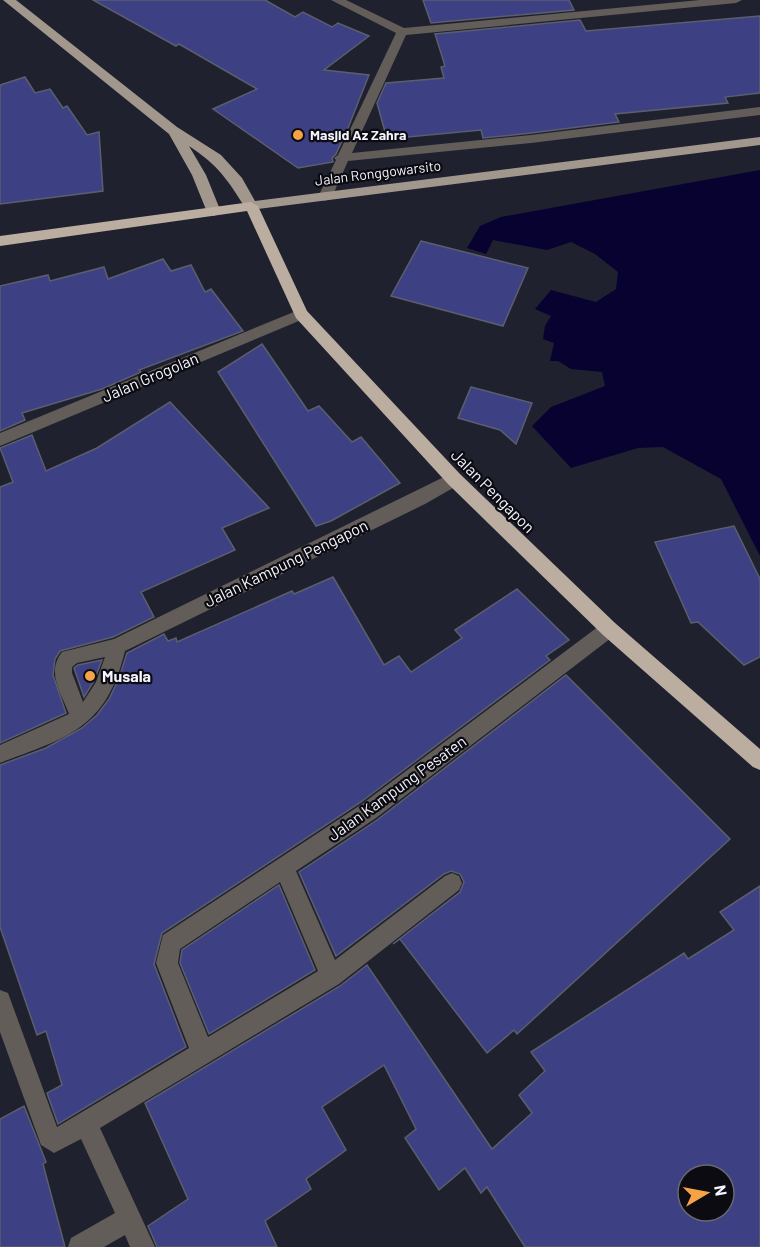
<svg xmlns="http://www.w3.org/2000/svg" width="760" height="1247" viewBox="0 0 760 1247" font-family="Barlow,sans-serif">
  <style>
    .water { fill: #080231 }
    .building { fill: #3d4184; stroke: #5b5e6d; stroke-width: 1.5; fill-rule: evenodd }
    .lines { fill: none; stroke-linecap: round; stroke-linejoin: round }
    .minor { fill: #625d58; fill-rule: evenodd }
    .major { fill: #a2978d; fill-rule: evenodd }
    .highway { fill: #bbaea1; fill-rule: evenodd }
    .poi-dot { fill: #f5a345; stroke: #0b0b11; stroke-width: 2 }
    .labels { text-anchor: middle; stroke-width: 4.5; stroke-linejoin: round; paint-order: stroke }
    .far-poi-label { font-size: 14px; font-weight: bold; fill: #f3f4fd; stroke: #0b0b11; text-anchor: start }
    .far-street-label { font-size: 14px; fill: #f3f4fd; stroke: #0b0b11 }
    .street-label { font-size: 16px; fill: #f3f4fd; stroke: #0b0b11 }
    .poi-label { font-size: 16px; font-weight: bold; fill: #f3f4fd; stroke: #0b0b11; text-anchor: start }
  </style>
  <rect width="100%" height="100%" fill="#1f212e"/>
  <path class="water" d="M760,170V556L721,479L663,447L638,448L571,468L532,426L551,407L605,386L602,372L571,369L558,361H550L554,343L543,339L545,326L551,316L535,309L551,290L596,302L616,289L618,272L595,254L571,242L547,250L493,240L486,254L467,248L480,226L501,217Z"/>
  <g class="building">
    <path d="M93,0H265L295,17L303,12L332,27L338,23L369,36L324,70L369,75L348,128L336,154L332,158L333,162L298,168L213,109L257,89L179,44L176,46Z"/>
    <path d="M423,0H569L574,10L431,23Z"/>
    <path d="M760,16V93L725,97L728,103L615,114L619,122L531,133L483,138L481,130L387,139L377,103L386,83L444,78L441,67L445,66L435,34L580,20L586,31Z"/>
    <path d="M25,77L35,93L50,89L63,108L67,106L87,135L99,132L103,191L0,204V85Z"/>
    <path d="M421,241L528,268L503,326L391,296Z"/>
    <path d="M163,259L171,271L191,265L205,292L211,289L243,331L139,370L141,372L102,389L22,413L25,420L0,431V286L48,275L50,281L104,267L108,279Z"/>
    <path d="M262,344L308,411L319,406L352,442L361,437L400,483L331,521L316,526L218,372Z"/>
    <path d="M471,387L532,403L516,444L500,430L458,418Z"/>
    <path d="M170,402L269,508L222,528L235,550L141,592L154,617L113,637L60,651L55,659L53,675L66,713L0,743V487L13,482L0,448L32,435L46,471L97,448Z"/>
    <path d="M734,526L760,579V657L744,665L698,622L691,623L655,542Z"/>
    <path d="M333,577L384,665L399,656L411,672L462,638L455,630L517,589L569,640L546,656L550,660L361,802L162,933L154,964L186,1047L58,1124L47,1093L62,1085L46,1031L37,1035L0,927V765L46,748L82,728L97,715L109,699L119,678L127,653L164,634L168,641L176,638L177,642L292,591L294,594Z"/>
    <path d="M102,660L94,681L84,697L74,668L78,665Z"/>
    <path d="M566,675L730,839L517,1034L514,1030L487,1053L400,939L393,944L460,892L464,882L460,874L451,871L444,874L336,956L299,872L377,820Z"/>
    <path d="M279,885L315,970L209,1034L180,963L182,950Z"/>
    <path d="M760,886V1247H525L487,1187L481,1193L465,1168L439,1190L405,1138L416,1129L384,1065L322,1107L346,1150L306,1179L311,1189L265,1221L277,1247H157L148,1226L188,1199L145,1103L340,986L367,965L492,1149L532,1113L519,1095L545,1071L531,1052L684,953L688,959L734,930L720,912ZM688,1175H724V1211H688Z"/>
    <path d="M24,1106L46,1162L43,1164L65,1247H0V1119Z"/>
  </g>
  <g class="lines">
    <g class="minor">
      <path d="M331,0H346L404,28L700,0H742L736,3L406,35L352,153L531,135L760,107V115L531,143L348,161L332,197L325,201L318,197L336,160L334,158L338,155L396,33Z"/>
      <path d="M301,309L306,310L308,314L306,318L0,446V433Z"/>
      <path d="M454,472L460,474L462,479L460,484L425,504L125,651C106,729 68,737 0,763V745L69,714C61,692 46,673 62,652L114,639ZM105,657L96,682L83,702L72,673V667L77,663Z"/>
      <path d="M609,621L615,623L618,629L615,635L376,818L296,871L335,960L445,876L452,873L459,876L462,883L459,890L339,984L100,1128L155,1247H130L125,1235L104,1247H68L71,1238L115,1213L81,1139L54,1153L41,1145L0,1032V990L8,993L57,1127L189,1048L156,963L163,935L362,804L603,623ZM280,882L318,971L208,1037L178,963L180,949Z"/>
    </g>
    <path class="major" d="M3,0H16L177,127L221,155L242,178L255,201L760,137V145L251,210L246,209C227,179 219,166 189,146L206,175L221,212L214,216L207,212L192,175L169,134Z"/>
    <path class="highway" d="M251,202L258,206L307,311L460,474L615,623L760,749V770L753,767L603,635L448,484L296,318L247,211L0,246V236Z"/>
  </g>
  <g class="poi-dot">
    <circle cx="298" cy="135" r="6"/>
    <circle cx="90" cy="676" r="6"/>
  </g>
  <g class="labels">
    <g class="far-poi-label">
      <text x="310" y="140">Masjid Az Zahra</text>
    </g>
    <g class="far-street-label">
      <text transform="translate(378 173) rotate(-7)" y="5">Jalan Ronggowarsito</text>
    </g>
    <g class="street-label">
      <text transform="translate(150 377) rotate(-23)" y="6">Jalan Grogolan</text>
      <text transform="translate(493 491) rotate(45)" y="6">Jalan Pengapon</text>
      <text transform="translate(286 563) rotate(-26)" y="6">Jalan Kampung Pengapon</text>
      <text transform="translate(397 788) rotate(-36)" y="6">Jalan Kampung Pesaten</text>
    </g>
    <g class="poi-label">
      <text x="102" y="682">Musala</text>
    </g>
  </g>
  <g transform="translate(706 1193) rotate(80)"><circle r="28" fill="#0b0b11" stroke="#68686f" stroke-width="1.5"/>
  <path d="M0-4.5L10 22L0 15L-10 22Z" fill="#f5a345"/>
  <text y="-9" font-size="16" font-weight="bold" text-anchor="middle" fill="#f3f4fd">N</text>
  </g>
</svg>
